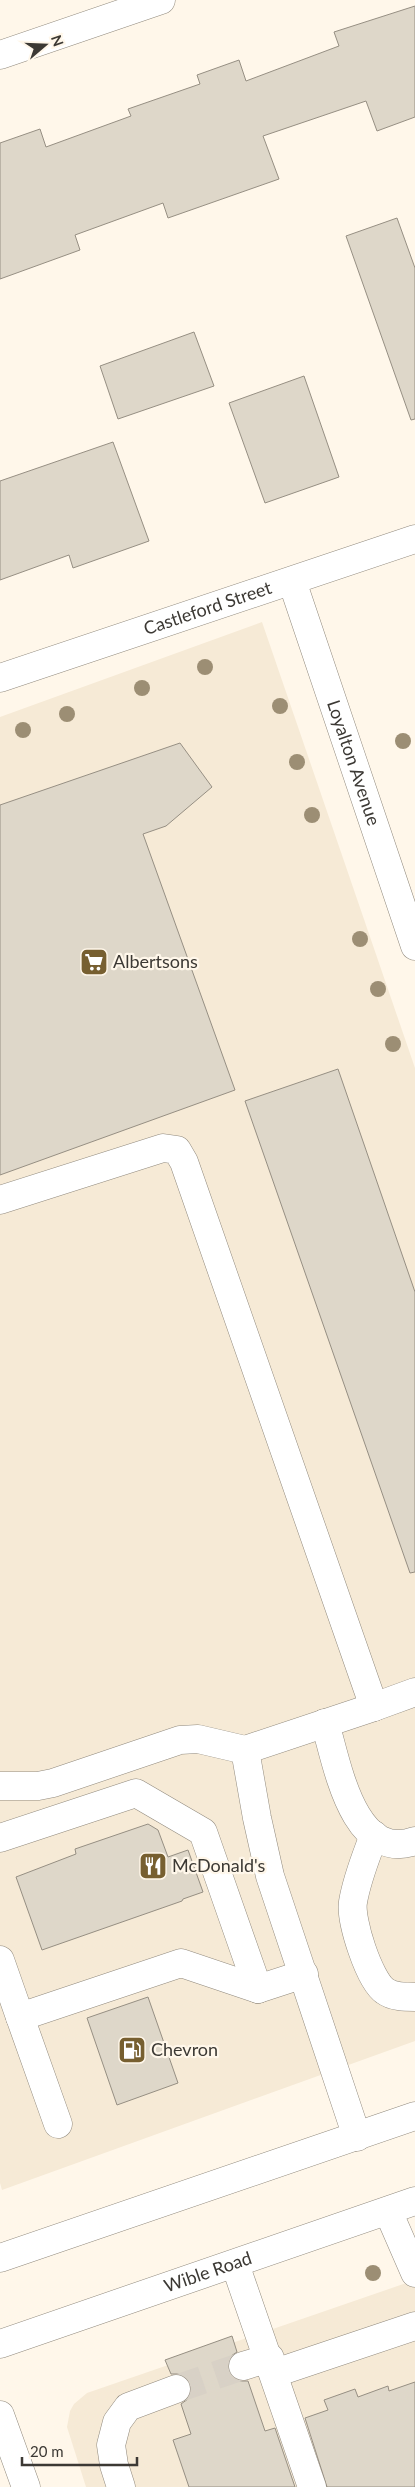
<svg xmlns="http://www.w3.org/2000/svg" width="415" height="2487" viewBox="0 0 415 2487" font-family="Lato,sans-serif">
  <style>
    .built { fill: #f6ead6 }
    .building { fill: #ded7c9; stroke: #968f83 }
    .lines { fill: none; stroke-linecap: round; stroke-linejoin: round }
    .minor-tunnel { stroke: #d8d1c6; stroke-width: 28; stroke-dasharray: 28 14; stroke-linecap: butt }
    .minor-casing { stroke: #918a7e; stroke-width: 29 }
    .major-casing { stroke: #918a7e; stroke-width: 29 }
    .minor { stroke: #fff; stroke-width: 28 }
    .major { stroke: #fff; stroke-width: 28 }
    .tree { fill: #9c8e74 }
    .labels { text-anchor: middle; stroke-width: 4.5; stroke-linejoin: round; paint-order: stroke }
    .street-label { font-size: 18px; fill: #3c3934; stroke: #fff7ea }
    .poi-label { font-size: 18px; fill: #3c3934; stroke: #fff7ea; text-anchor: start }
  </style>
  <rect width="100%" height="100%" fill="#fff7ea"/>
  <g class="built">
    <path d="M262,622L415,1068V2041L2,2190L0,2183V717Z"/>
    <path d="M415,2280V2487H86L67,2427L70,2411L74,2404L87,2393Z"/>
  </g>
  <g class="building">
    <path d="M415,6V117L377,131L366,101L263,136L279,179L168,218L163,203L75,235L80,250L0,279V143L40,129L46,147L131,116L128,109L200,84L197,75L239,60L246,81L339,46L334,32Z"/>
    <path d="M397,218L415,268V419L411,420L346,236Z"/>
    <path d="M194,332L214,386L118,419L100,366Z"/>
    <path d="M304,376L339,477L265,503L229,403Z"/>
    <path d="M113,442L149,541L73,568L69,555L0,580V481Z"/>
    <path d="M180,743L212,787L166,826L143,834L235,1090L0,1175V805Z"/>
    <path d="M338,1069L415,1292V1572L410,1573L245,1101Z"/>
    <path d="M148,1824L158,1830L168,1857L188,1850L203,1892L183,1899L182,1901L42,1950L16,1877L76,1854L75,1849Z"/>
    <path d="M148,1997L178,2083L117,2105L87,2018Z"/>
    <path d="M232,2336L237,2352L231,2356L228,2362V2371L233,2378L239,2381H248L265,2431L275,2428L295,2487H189L173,2440L191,2434L181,2404L188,2399L191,2392V2384L186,2377L178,2374H171L165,2360Z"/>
    <path d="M415,2382V2487H327L305,2418L328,2410L324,2400L355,2389L358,2397L388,2386L389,2391Z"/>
  </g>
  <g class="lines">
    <path class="minor-tunnel" d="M176,2389L243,2366"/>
    <defs>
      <g id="minor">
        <path d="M0,55L161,0"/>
        <path id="s1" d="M292,581L415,946"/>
        <path id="s2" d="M0,678L415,539"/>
        <path d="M0,1200L163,1148L177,1150L184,1162L374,1707L245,1750L257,1818L270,1876L357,2137"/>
        <path d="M374,1707L415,1692"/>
        <path d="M325,1723C337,1763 353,1863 415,1841"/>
        <path d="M0,1786H38L53,1783L180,1740L198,1739L245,1750"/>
        <path d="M374,1835C366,1857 357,1878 353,1902C350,1920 369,1980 385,1991C393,1997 405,1997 415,1997"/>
        <path d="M0,1838L136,1793L203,1832L258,1989"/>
        <path d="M0,1960L20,2017L181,1963L258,1989L304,1974"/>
        <path d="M20,2017L58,2124"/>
        <path d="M388,2211L415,2273"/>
        <path d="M0,2258L415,2116"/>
        <path d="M235,2264L312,2487"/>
        <path id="s3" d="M0,2344L415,2201"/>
        <path d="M243,2366L270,2358"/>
        <path d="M275,2373L415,2326"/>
        <path d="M121,2487L114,2465L111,2445L117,2422L128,2407L176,2389"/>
      </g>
      <path id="major" d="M0,2415L26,2487"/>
    </defs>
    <use href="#minor" class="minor-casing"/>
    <use href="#major" class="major-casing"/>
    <use href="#minor" class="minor"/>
    <use href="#major" class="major"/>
  </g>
  <g class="tree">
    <circle cx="205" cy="667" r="8"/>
    <circle cx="142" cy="688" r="8"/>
    <circle cx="280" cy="706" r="8"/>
    <circle cx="67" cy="714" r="8"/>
    <circle cx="23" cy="730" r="8"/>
    <circle cx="403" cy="741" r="8"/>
    <circle cx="297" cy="762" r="8"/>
    <circle cx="312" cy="815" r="8"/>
    <circle cx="360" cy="939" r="8"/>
    <circle cx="378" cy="989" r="8"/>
    <circle cx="393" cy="1044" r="8"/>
    <circle cx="373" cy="2273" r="8"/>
  </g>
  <defs>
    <symbol id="supermarket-square" viewBox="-11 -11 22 22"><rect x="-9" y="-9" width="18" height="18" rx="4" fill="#775f30" stroke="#fff7ea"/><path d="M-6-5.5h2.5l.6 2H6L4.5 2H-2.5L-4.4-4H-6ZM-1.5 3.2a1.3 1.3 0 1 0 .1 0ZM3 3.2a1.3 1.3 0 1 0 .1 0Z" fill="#fff"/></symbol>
    <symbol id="restaurant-square" viewBox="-11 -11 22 22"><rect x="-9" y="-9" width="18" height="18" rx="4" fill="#775f30" stroke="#fff7ea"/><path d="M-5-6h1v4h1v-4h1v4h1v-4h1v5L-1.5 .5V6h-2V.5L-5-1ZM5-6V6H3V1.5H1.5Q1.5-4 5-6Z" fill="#fff"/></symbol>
    <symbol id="fuel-square" viewBox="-11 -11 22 22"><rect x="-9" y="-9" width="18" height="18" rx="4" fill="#775f30" stroke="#fff7ea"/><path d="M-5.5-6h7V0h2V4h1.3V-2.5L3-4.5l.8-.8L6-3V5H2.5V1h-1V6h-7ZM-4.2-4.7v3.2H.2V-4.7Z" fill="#fff"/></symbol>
  </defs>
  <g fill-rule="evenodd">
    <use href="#supermarket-square" x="78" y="946" width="32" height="32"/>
    <use href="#restaurant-square" x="137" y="1850" width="32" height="32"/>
    <use href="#fuel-square" x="116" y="2034" width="32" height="32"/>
  </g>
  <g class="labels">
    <g class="street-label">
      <text dy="6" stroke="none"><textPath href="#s2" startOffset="219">Castleford Street</textPath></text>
      <text dy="6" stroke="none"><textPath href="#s1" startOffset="192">Loyalton Avenue</textPath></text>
      <text dy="6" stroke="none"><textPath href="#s3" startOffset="220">Wible Road</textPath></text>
    </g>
    <g class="poi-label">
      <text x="113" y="968">Albertsons</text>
      <text x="172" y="1872">McDonald's</text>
      <text x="151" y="2056">Chevron</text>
    </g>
  </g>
  <g transform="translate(45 45) rotate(71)" stroke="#fff7ea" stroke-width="4" paint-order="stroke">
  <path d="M0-4L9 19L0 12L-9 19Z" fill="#3c3934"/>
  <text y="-8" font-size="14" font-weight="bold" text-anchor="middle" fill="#3c3934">N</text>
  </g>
  <path d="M22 2457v8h115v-8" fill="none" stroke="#3c3934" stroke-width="2.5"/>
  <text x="30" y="2457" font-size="15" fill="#3c3934" stroke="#fff7ea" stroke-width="4" paint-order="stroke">20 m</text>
</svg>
